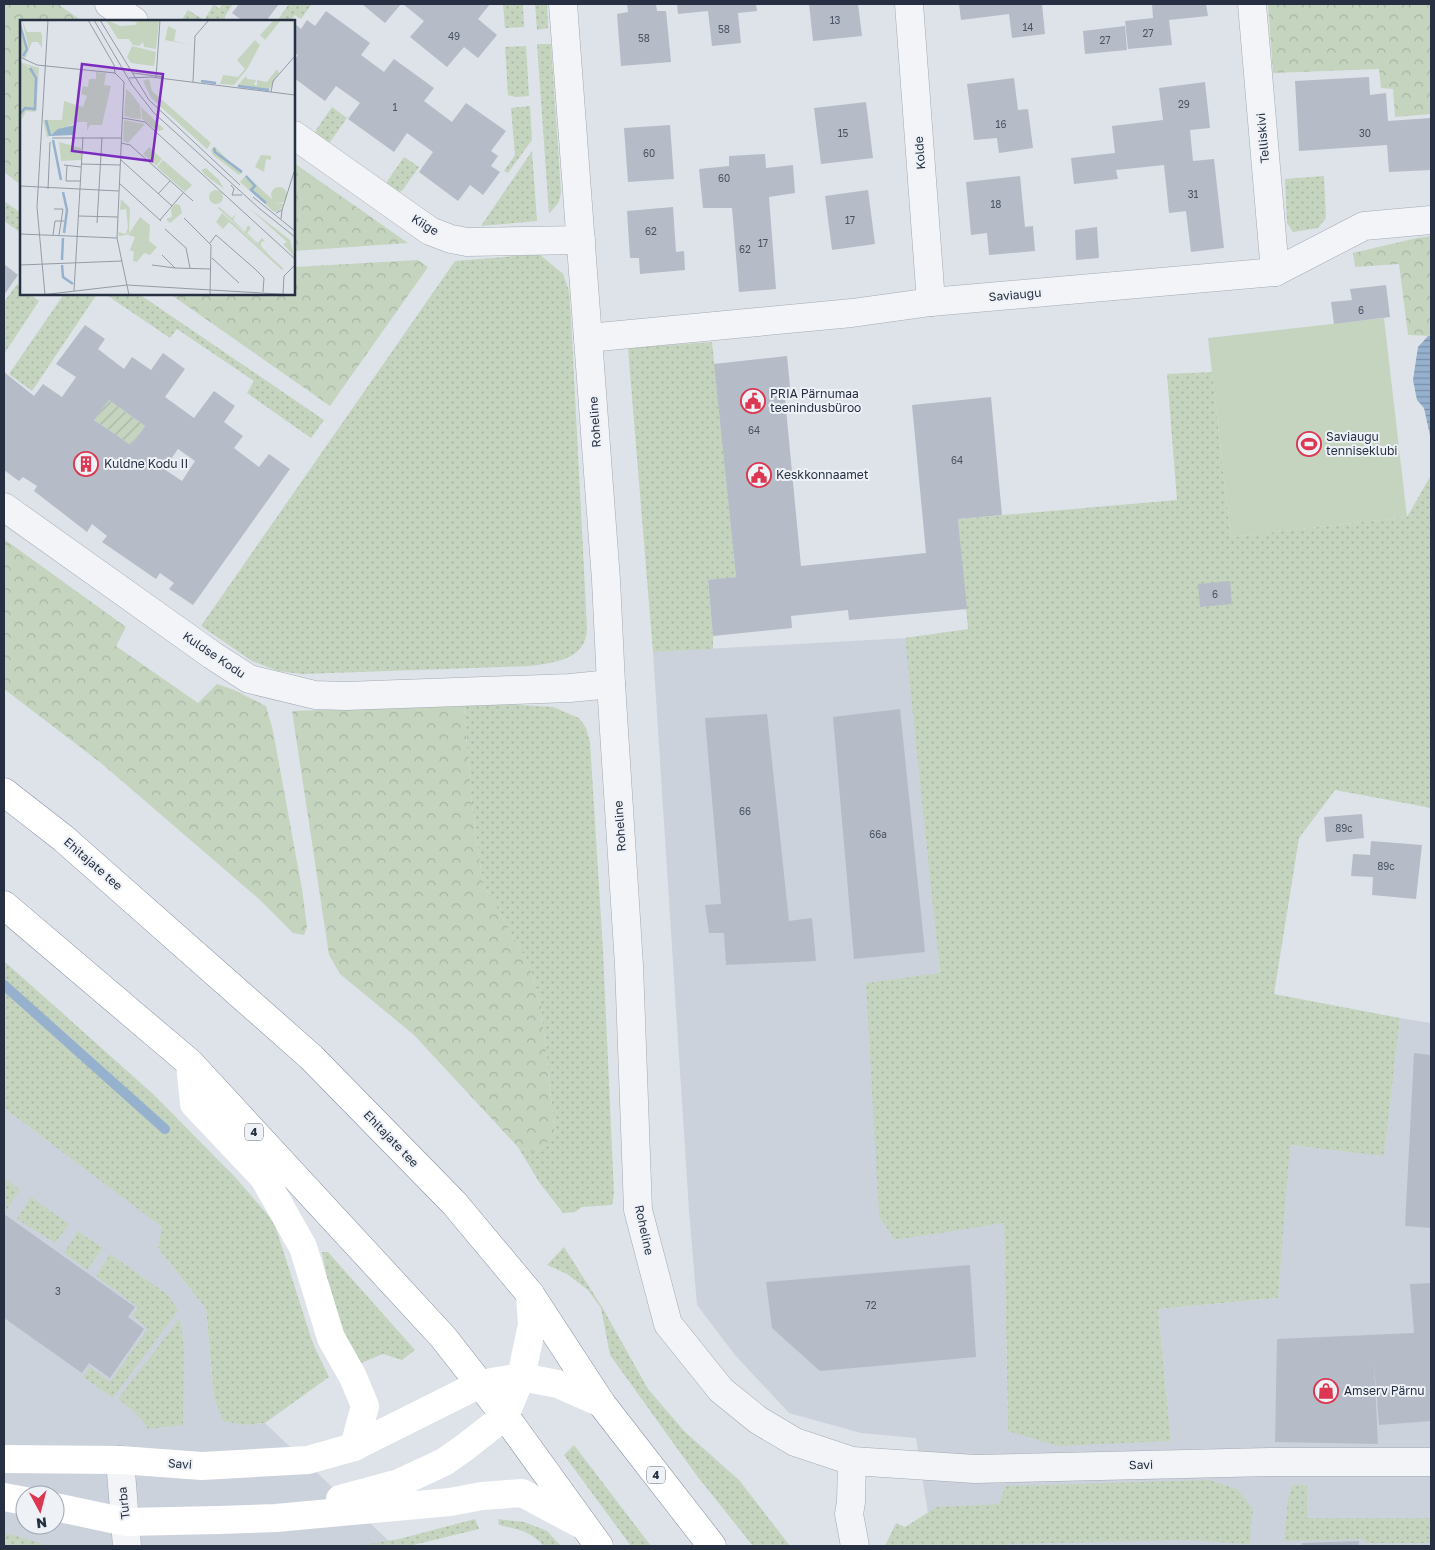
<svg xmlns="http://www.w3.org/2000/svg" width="1435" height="1550" viewBox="0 0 1435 1550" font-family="'Golos Text',sans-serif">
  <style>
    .built { fill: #ccd2dc; fill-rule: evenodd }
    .grass { fill: url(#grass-dots) }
    .forest { fill: url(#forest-crowns) }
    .garden { fill: url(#garden-furrows) }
    .pitch { fill: #c4d4bf }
    .water { fill: url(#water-rules) }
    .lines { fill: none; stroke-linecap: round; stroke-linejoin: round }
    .stream { stroke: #96b1cd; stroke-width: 10 }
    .building { fill: #b5bcc7; fill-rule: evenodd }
    .street-casing { stroke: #a3aab4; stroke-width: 29 }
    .highway-casing { stroke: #8490a2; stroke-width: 29 }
    .street { stroke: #f2f4f7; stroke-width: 28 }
    .secondary { stroke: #fff; stroke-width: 28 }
    .highway { stroke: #fff; stroke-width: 28 }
    .labels { text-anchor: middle; stroke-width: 4; stroke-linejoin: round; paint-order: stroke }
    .number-label { font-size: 10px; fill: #4a5363 }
    .shield { fill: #eef2f7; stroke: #626a78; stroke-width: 1 }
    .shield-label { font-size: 11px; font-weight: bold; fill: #263042 }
    .street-label { font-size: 12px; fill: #263042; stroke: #eef2f7 }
    .poi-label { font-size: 12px; fill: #263042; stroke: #eef2f7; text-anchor: start }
    .inset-river { fill: none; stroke: #96b1cd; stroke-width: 2.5 }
    .inset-road { fill: none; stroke: #949ba6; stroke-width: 1 }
    .view { fill: #7b2cbf; fill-opacity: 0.15; stroke: #7b2cbf; stroke-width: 2.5 }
    .inset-edge { fill: none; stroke: #263042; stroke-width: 2.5 }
  </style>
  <defs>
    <pattern id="grass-dots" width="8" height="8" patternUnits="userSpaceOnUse" patternTransform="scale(1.25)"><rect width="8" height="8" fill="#c4d4bf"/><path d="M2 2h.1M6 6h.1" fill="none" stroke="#a8b6a5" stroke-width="1.8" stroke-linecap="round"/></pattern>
    <pattern id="forest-crowns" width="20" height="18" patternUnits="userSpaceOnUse" patternTransform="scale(1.25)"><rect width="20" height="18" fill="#c4d4bf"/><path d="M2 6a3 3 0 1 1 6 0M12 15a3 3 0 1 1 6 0" fill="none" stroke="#a8b6a5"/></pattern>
    <pattern id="garden-furrows" width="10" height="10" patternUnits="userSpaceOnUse" patternTransform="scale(1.25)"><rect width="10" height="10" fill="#c4d4bf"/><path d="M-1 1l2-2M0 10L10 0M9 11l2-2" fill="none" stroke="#a8b6a5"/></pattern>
    <pattern id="water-rules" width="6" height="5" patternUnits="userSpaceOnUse" patternTransform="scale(1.25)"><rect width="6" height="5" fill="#96b1cd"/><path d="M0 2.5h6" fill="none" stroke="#7a90a8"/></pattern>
  </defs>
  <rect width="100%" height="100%" fill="#dee3e9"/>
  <g class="built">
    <path d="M905,638L913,691L940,974L895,1240L1004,1222L1008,1431L1171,1441L1158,1309L1278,1298L1289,1145L1384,1155L1400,1018L1431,1023V1546H934L927,1508L916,1438L861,1433L789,1413L735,1355L697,1305L689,1211L653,652Z"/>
    <path d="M4,1108L163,1227L158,1248L206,1309L214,1397L244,1425L265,1423L394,1546H4ZM25,1495H55V1525H25Z"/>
  </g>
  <g class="grass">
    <path d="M214,4L219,9L222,4H233L225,16V21H181L188,10L204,20Z"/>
    <path d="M289,4H312L301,19L295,15L290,21H277Z"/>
    <path d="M503,4H523L524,27L505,28Z"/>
    <path d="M535,4H547L548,28L537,30Z"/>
    <path d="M537,44H551L561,192L559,202L549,214Z"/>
    <path d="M526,46L529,96L515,97L508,95L505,47Z"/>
    <path d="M530,106L532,140L508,173L504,171L515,155L511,108Z"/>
    <path d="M332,107L347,118L330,142L322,144L314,137L316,130Z"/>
    <path d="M532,151L537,221L481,226Z"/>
    <path d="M404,157L419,167L402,191L394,193L386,186L388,180Z"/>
    <path d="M1324,176L1326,218L1318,228L1293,232L1287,223L1285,179Z"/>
    <path d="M4,201L21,213V233L4,221Z"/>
    <path d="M539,254L563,274L569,291L571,318L587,628C586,660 556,662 531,666L302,674L278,671L252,661L201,626L455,261Z"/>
    <path d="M17,284L21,287V294H30L39,301L4,354V302Z"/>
    <path d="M64,294H97L32,391L9,374Z"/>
    <path d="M105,294H139L324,420L311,438L247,393L254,381L177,329L170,338Z"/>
    <path d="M712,342L736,577L708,581L713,636V649L653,652L628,348Z"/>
    <path d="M1212,372L1231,537L1407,517L1431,475V808L1335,790L1299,838L1274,994L1400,1018L1384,1156L1290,1145L1278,1298L1158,1309L1171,1441L1058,1446L1008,1431L1004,1223L895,1240L879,1216L866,983L940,973L905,638L968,629L958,519L1177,500L1167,374Z"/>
    <path d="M506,704L553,707L579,718L586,728L590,742L603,951L614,1194L612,1205L582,1207L575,1212L563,1213L539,1182L518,1147L536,1153L555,1134L541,1006L529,965L483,883L472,806L464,706Z"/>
    <path d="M4,961L153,1094L235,1177L274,1222L313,1344L329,1377L265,1423L244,1425L223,1421L214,1397L206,1309L158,1248L162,1227L4,1108Z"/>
    <path d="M4,1178L20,1190L5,1212L4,1211Z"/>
    <path d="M31,1197L69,1224L55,1243L17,1219Z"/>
    <path d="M78,1231L102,1248L87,1270L64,1253Z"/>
    <path d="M564,1247L602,1307L648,1389L685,1432L739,1480L790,1546H753L697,1476L610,1355L601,1308L588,1290L567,1274L547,1265Z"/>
    <path d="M322,1252H328L415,1350L402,1360L383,1354L361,1363L333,1312Z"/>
    <path d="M110,1254L167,1294L178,1310L113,1398L83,1377L90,1367L110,1382L148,1329L133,1316L138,1307L96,1276Z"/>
    <path d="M180,1318L184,1347L183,1425L148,1429C140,1416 130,1408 118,1399Z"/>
    <path d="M574,1445L651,1546H631L564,1455Z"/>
    <path d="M1210,1480L1237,1489L1253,1509L1250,1544L1188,1540L1006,1544V1546H885L896,1523L905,1527L937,1507L999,1504L1005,1486Z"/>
    <path d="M1292,1485H1307V1518H1431V1543H1367L1363,1539L1284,1541L1288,1500Z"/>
    <path d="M475,1519L479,1529L409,1546H357L399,1539Z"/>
    <path d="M498,1519L524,1522L547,1531L561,1546H544C530,1531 518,1529 499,1525Z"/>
    <path d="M4,1533L28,1539L48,1546H4Z"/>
  </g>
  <g class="forest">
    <path d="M4,4H58L82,21H21V185L4,172Z"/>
    <path d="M1268,4H1431V114L1395,117L1393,89L1381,88L1379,69L1273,73Z"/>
    <path d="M294,163L408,243L294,251Z"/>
    <path d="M1431,236V336L1408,335L1399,264L1355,267L1353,253L1417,238Z"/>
    <path d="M418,260L428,267L330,406L170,294H294V267Z"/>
    <path d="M4,539L126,627L116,646L198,703L217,684L234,690L266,706L273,731L302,889L307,927L304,935L293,933L260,900L101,763L4,689Z"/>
    <path d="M464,706L472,806L483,883L529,965L541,1006L555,1135L536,1153L518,1147L414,1035L340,974L329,955L292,711Z"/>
  </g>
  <path class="garden" d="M109,400L145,426L131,445L94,420Z"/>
  <path class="pitch" d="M1384,318L1407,517L1231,537L1208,338Z"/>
  <path class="water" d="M1428,336H1431V440L1424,408L1417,400L1413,380L1418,347Z"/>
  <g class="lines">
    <path class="stream" d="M4,985L165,1129"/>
  </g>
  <g class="building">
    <path d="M239,4H279L266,21H243L232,13Z"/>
    <path d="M362,4H401L385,23Z"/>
    <path d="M403,4H490L478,19L497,35L478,58L464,47L447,67L410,37L424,21Z"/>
    <path d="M627,4H656L657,11H666L671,62L621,66L617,14L628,12Z"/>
    <path d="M677,4H756L757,11L738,13L741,43L712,46L708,11L678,14Z"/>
    <path d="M809,4H858L862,36L813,41Z"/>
    <path d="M959,4H1042L1045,34L1012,38L1009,14L961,20Z"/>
    <path d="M1152,4H1206L1208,16L1169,20L1172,45L1128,49L1125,21L1153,18Z"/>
    <path d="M326,11L370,43L361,55L384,72L394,59L434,88L424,101L452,122L466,103L506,131L491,151L498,156L491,166L500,172L483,195L470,185L458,201L419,172L433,152L407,133L394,152L348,119L360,103L336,86L325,101L294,78V61L298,55L294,52V23L301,29L307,20L315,26Z"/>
    <path d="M1125,26L1127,50L1085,54L1083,31Z"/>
    <path d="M1369,77L1370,95L1386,93L1388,121L1431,118V170L1389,172L1387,145L1299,151L1295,81Z"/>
    <path d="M1014,78L1018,110L1028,109L1033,148L999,153L997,138L974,140L967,84Z"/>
    <path d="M1205,82L1210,128L1190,130L1193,161L1214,159L1224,248L1191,252L1186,211L1169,213L1164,165L1116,170L1118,179L1074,184L1071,158L1115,153L1112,126L1163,120L1159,88Z"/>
    <path d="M866,102L873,158L821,164L814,108Z"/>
    <path d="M670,125L674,179L628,182L624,128Z"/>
    <path d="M765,154L766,168L793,165L795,193L769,197L776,289L739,292L732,208H703L699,169L729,166V156Z"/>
    <path d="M1020,176L1025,227L1033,226L1035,251L989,255L987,233L971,235L966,182Z"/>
    <path d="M868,190L875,244L832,250L825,196Z"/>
    <path d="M673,207L676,252L684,251L685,270L640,274L639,258H630L627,211Z"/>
    <path d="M1097,227L1099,258L1076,260L1075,230Z"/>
    <path d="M4,264L18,275L4,295Z"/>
    <path d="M1386,285L1390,317L1334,324L1331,302L1352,300L1350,289Z"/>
    <path d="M85,325L105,339L98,349L124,369L132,357L151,370L163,353L185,369L165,397L194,418L214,391L235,406L224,422L243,436L234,448L259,467L269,454L290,469L193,605L169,589L174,583L160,573L156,579L102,542L107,536L92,524L87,532L34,491L37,486L23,477L19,481L4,470V372L34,396L43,384L62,397L76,377L56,364ZM109,400L145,426L131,445L94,420ZM178,449L195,461L182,481L164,469Z"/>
    <path d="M787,356L790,387L784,388L801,566L926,553L912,405L991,397L1002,515L958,519L967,609L849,620L848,610L791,616L792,628L713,636L708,580L736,577L714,364Z"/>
    <path d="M1230,581L1232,604L1200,607L1198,584Z"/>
    <path d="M900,709L925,952L854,959L833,717Z"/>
    <path d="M767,714L789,921L812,918L816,961L726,965L724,933H709L705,905L721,904L705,718Z"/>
    <path d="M1362,814L1364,838L1326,842L1324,817Z"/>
    <path d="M1371,841L1422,845L1416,899L1372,895L1373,877L1351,876L1353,854L1370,855Z"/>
    <path d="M1414,1053L1431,1055V1228L1405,1226Z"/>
    <path d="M4,1214L135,1307L128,1317L144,1329L110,1378L89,1363L82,1373L4,1318Z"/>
    <path d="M970,1265L976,1357L820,1371L772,1328L766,1282Z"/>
    <path d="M1431,1283V1421L1379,1425L1374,1363L1378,1444L1275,1442L1277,1339L1414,1333L1410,1284Z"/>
    <path d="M1359,1541V1546H1302V1543Z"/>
  </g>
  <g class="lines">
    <defs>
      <g id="street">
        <path d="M109,4L134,21"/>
        <path d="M563,4L606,580L611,684L629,965L638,1210L668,1324L721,1390L758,1420L795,1442L852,1461L975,1469L1270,1462H1431"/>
        <path d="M909,4L931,302"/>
        <path d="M1252,4L1275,272"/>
        <path d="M294,135L430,231L451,239L467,242L581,240"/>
        <path d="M588,338L852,313L931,302L1275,272L1364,226L1431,220"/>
        <path d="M4,507L212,655L249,679L315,695L345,696L570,688L611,684"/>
        <path d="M120,1460L127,1546"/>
        <path d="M852,1461L851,1502L849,1514L855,1546"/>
      </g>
      <g id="highway">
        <path d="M4,792L63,838L311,1057L454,1203L530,1294L601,1403L712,1546"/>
        <path d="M4,905L190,1063L443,1337L505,1416L599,1546"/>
      </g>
    </defs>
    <use href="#street" class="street-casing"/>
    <use href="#highway" class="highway-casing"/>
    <use href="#street" class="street"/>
    <g class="secondary">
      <path d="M190,1063L194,1104L264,1178L303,1247L331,1338L353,1377L365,1406L354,1447"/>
      <path d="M4,1459L120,1460L202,1466L308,1460L354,1447L480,1384L521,1377L558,1384L601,1403"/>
      <path d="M4,1497L25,1501"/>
      <path d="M340,1499L399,1483L444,1462L464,1448L505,1416L521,1377L532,1325L530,1294"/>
      <path d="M55,1507L126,1522L218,1520L276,1518L450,1502L482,1496L522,1493L584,1526"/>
    </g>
    <use href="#highway" class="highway"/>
  </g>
  <defs>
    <symbol id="civic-ring" viewBox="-11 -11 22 22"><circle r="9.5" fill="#eef2f7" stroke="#dc3650" stroke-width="1.5"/><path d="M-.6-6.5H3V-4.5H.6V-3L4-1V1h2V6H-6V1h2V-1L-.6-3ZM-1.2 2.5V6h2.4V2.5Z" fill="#dc3650"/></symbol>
    <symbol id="stadium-ring" viewBox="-11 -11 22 22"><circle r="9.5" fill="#eef2f7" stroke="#dc3650" stroke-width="1.5"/><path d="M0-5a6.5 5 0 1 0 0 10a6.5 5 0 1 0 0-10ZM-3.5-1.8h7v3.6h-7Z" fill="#dc3650"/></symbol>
    <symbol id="building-ring" viewBox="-11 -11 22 22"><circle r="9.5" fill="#eef2f7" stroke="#dc3650" stroke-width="1.5"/><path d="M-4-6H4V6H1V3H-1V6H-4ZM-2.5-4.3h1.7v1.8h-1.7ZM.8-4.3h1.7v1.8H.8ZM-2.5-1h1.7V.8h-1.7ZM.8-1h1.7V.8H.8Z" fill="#dc3650"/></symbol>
    <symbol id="shop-ring" viewBox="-11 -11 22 22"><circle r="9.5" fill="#eef2f7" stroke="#dc3650" stroke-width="1.5"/><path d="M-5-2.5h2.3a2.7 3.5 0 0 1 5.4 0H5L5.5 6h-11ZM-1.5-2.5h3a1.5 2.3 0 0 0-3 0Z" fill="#dc3650"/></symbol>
  </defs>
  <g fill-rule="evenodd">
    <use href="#civic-ring" x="739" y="387" width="28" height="28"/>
    <use href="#stadium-ring" x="1295" y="430" width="28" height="28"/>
    <use href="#building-ring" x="72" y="450" width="28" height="28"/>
    <use href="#civic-ring" x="745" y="461" width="28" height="28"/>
    <use href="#shop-ring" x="1312" y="1377" width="28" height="28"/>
  </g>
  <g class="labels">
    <g class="number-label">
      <text x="835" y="24">13</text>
      <text x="1028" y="31">14</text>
      <text x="724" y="33">58</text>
      <text x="1148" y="37">27</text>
      <text x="454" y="40">49</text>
      <text x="644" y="42">58</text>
      <text x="1105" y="44">27</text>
      <text x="1184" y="108">29</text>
      <text x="395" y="111">1</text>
      <text x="1001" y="128">16</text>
      <text x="843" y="137">15</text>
      <text x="1365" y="137">30</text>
      <text x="649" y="157">60</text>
      <text x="724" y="182">60</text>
      <text x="1193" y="198">31</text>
      <text x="996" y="208">18</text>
      <text x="850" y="224">17</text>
      <text x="651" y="235">62</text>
      <text x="763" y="247">17</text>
      <text x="745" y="253">62</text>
      <text x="1361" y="314">6</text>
      <text x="754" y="434">64</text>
      <text x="957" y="464">64</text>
      <text x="1215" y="598">6</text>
      <text x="745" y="815">66</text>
      <text x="1344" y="832">89c</text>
      <text x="878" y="838">66a</text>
      <text x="1386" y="870">89c</text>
      <text x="58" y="1295">3</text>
      <text x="871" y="1309">72</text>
    </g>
    <g class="shield">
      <rect x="245" y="1123.5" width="18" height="17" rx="4"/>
      <rect x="647" y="1466.5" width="18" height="17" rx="4"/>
    </g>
    <g class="shield-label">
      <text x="254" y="1136">4</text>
      <text x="656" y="1479">4</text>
    </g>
    <g class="street-label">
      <text transform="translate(1263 138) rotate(-95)" y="4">Telliskivi</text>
      <text transform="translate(920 153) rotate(-94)" y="4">Kolde</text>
      <text transform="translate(425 225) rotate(31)" y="4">Kiige</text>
      <text transform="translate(1015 295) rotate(-5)" y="4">Saviaugu</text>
      <text transform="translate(595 422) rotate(-94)" y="4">Roheline</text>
      <text transform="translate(214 655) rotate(34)" y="4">Kuldse Kodu</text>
      <text transform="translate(620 826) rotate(-94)" y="4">Roheline</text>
      <text transform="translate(93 864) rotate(41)" y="4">Ehitajate tee</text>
      <text transform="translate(391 1139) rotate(46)" y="4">Ehitajate tee</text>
      <text transform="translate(644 1230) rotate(78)" y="4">Roheline</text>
      <text transform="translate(180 1464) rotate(4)" y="4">Savi</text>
      <text transform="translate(1141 1465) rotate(-1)" y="4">Savi</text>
      <text transform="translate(124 1503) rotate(-96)" y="4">Turba</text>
    </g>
    <g class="poi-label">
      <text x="770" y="398">PRIA Pärnumaa<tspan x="770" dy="14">teenindusbüroo</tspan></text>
      <text x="1326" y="441">Saviaugu<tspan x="1326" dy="14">tenniseklubi</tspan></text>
      <text x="104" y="468">Kuldne Kodu II</text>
      <text x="776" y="479">Keskkonnaamet</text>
      <text x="1344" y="1395">Amserv Pärnu</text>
    </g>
  </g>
  <g transform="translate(20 20)">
    <rect width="275" height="275" fill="#dee3e9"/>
    <path d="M2,0L7,12H21L22,16V28L18,22H12L5,39L0,36V9L6,28L2,36L9,29ZM86,0L101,6L115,5L117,2L99,0H139L136,29L124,27L123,22L119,26L113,25L109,19H98ZM254,0H261L245,20L240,15ZM148,6L156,10L154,21L171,25L145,20ZM235,20L240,25L227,49L214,65L200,64L203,55L218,57L225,49L217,40ZM112,26L136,32L134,46L111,43L107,37ZM0,42L19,48L16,92L10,47ZM257,49L259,53L249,70L217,66L226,56L227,59L236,60L234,65H237V60L247,62ZM76,52L86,53L84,65L91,66L82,105H70L67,111V102H57L27,117L23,100H42L44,81L63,87L67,76L61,74L63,66L68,67L69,59H76ZM129,59L132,71L191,123L187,129L131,78L123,61ZM106,69L111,73V98L104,96ZM104,100L125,104L108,123L103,121ZM144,109L199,160L204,169L185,155L181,150L186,148ZM194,126L219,151L223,152L219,155L193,135L191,130ZM241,135L251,136V140L246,139L244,152L235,147ZM143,140L172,165L165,172L137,147ZM226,155L256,183L264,184L259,191L254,192L220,162ZM251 175a8 8 0 1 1 16 0a8 8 0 1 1-16 0ZM189 177a7 7 0 1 1 14 0a7 7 0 1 1-14 0ZM101,179L110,188L109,213L106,215L99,216L98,212L106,214L108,207L106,189L100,190ZM199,187L212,198L216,194L213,200L225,212L228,205L231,208L227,213L234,220L238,223L242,218L245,221L241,222V226L252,238L198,188ZM228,187L270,220L274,236L263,224L267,222Z" fill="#c4d4bf"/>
    <path d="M0,42L16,52L15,92L6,91L2,99ZM110,72L120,85L121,99L111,98ZM121,87L144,109L143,110L137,111L122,99ZM39,122L61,128V140L41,141ZM129,127L142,139L136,146L123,134ZM155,184L160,185L162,193L150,203L146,199L152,197L151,189ZM202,193L263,248L262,250L209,202L203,209L196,202ZM120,197L130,205L129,221L137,227L130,235L124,233L117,242L113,241L114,232L110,230L115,217L108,215Z" fill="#c4d4bf"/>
    <path d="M55,105L53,115L30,116L38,109Z" fill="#96b1cd"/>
    <path class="inset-river" d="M0,5L7,29L3,36M181,61L196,63M218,66L249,70M0,94L5,88L15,89L16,58L10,48M26,100L30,116M33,120L41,160M194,128L195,132L222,152M226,156L235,166L231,170M230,169L246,183M43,172L47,190L44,213M42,240L43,218M42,245L43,257L53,264"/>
    <path class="inset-road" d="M68,0L94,45L95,53M74,0L112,65L134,93L240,189L275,217M80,0L129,80L220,165M0,37L17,45L95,53L104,62L97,218L109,275M113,53L144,57M109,58L131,57L275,75M136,58L140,0M173,62L175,16L189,0M251,72L253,61L275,36M103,98L125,102L275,239M32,118H102M101,123L110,125L173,181M101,140L152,186M61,144L100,145M44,145L61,147M47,146L46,161H60M99,163L141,201M211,165L214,169L212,175H222M0,166L99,171M28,169L30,122M138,174L150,161M233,177L275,211M34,189H43L39,215M262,190L275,149M256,193L262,190L261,199M58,196L98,197M164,198L191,225L190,275M140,200L163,173M77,203L82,117M145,209L166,228L170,248M0,214L97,218M33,215L35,201H44M190,223L196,215L235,249L244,258L243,272M142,235L155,248L191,249M192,238L219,263M0,245L102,241M132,245L155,248M54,271L63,117M263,274L264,256L275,245M21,275L107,265L275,275M25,275L17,187L28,0"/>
    <path class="view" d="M62,44L143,54L132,141L52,131Z"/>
    <rect width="275" height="275" class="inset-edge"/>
  </g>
  <rect width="1435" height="1550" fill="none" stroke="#263042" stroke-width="10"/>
  <g transform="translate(40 1510) rotate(173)"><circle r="24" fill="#eef2f7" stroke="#9ea4af"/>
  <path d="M0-4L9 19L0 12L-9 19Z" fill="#dc3650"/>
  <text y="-8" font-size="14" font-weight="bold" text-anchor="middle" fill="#263042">N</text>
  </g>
</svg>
